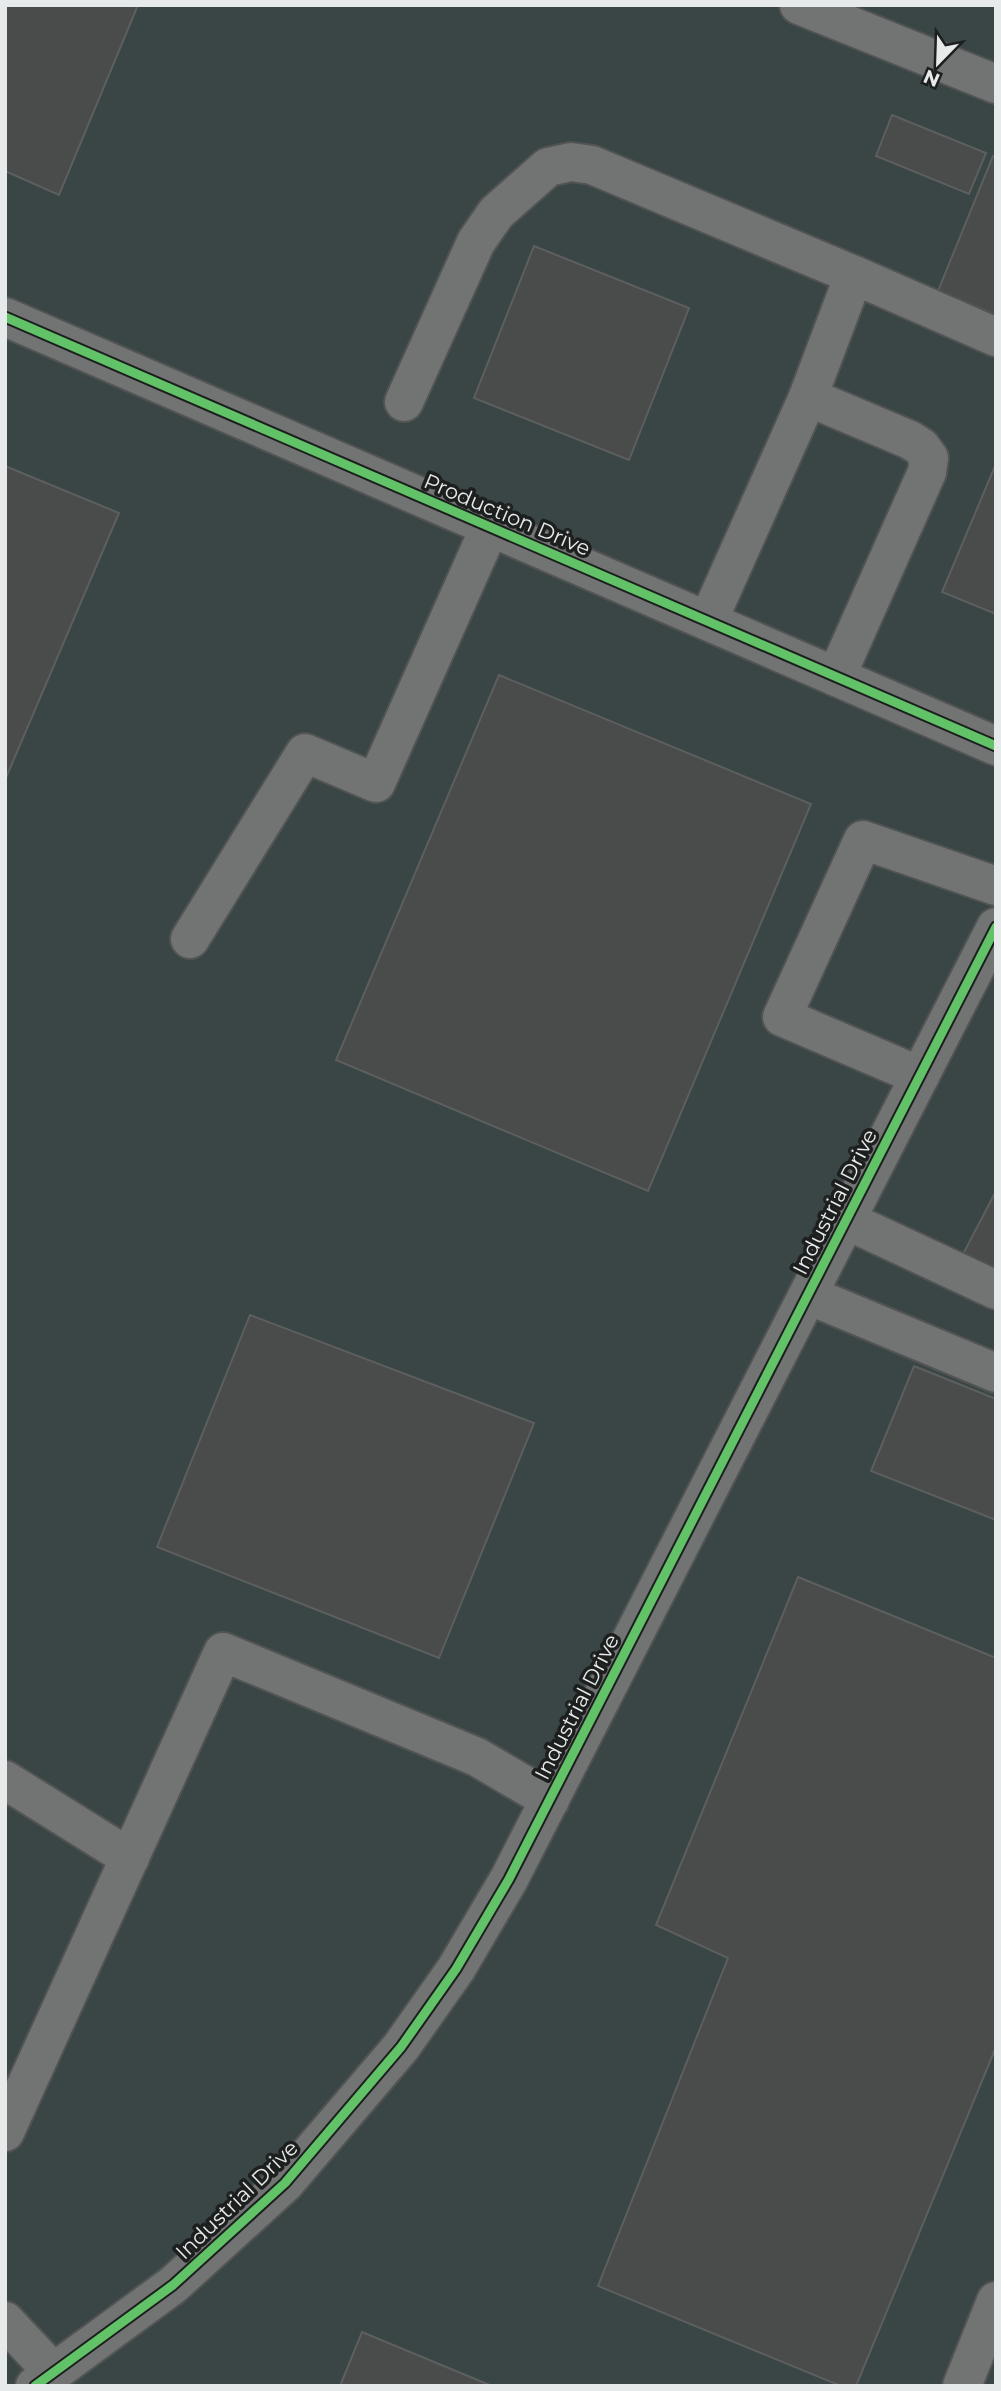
<svg xmlns="http://www.w3.org/2000/svg" width="1001" height="2391" viewBox="0 0 1001 2391" font-family="Montserrat,sans-serif">
  <style>
    .built { fill: #3a4646 }
    .building { fill: #494c4b; stroke: #5c5f5e; stroke-width: 2 }
    .lines { fill: none; stroke-linecap: round; stroke-linejoin: round }
    .minor-casing { stroke: #515453; stroke-width: 42 }
    .minor { stroke: #727474; stroke-width: 38 }
    .cycleway-casing { stroke: #1d1f1f; stroke-width: 13 }
    .cycleway { stroke: #61c268; stroke-width: 9 }
    .labels { text-anchor: middle; stroke-width: 7; stroke-linejoin: round; paint-order: stroke }
    .street-label { font-size: 21px; fill: #e6eaea; stroke: #1d1f1f }
  </style>
  <rect width="100%" height="100%" fill="#343837"/>
  <path class="built" d="M5,5H996V2386H66L421,2050L742,1462L708,1448L442,1963L276,2171L163,2272L13,2386H5Z"/>
  <g class="building">
    <path d="M5,5H138L59,195L5,171Z"/>
    <path d="M892,115L986,153L969,194L876,156Z"/>
    <path d="M993,156L996,158V315L938,291Z"/>
    <path d="M534,246L689,308L629,460L474,398Z"/>
    <path d="M5,466L119,513L5,780Z"/>
    <path d="M995,466L996,467V614L942,592Z"/>
    <path d="M499,675L811,804L648,1191L336,1060Z"/>
    <path d="M996,1191V1276L961,1258Z"/>
    <path d="M250,1315L534,1423L439,1658L157,1547Z"/>
    <path d="M914,1366L996,1399V1520L871,1471Z"/>
    <path d="M798,1577L996,1658V2047L856,2386H841L598,2286L728,1958L656,1925Z"/>
    <path d="M362,2332L492,2386H340Z"/>
  </g>
  <g class="lines">
    <defs>
      <g id="minor">
        <path d="M799,5L996,84"/>
        <path d="M854,275L996,337"/>
        <path d="M5,317L996,746"/>
        <path d="M404,402L476,242L496,213L548,167L571,162L592,165L854,275L808,397"/>
        <path d="M708,621L808,397L910,440L921,447L929,458L927,472L836,677"/>
        <path d="M190,939L305,753L376,783L490,527"/>
        <path d="M920,1076L782,1017L863,840L996,886"/>
        <path d="M846,1220L996,1290"/>
        <path d="M808,1295L996,1373"/>
        <path d="M5,1780L130,1858"/>
        <path d="M5,2132L223,1652L477,1757L550,1800"/>
        <path d="M5,2321L53,2372"/>
        <path d="M35,2386L173,2285L285,2183L401,2047L456,1969L509,1879L996,927"/>
        <path d="M962,2386L996,2301"/>
      </g>
    </defs>
    <use href="#minor" class="minor-casing"/>
    <use href="#minor" class="minor"/>
    <defs>
      <g id="cycleway">
        <path d="M5,317L996,746"/>
        <path d="M35,2386L173,2285L285,2183L401,2047L456,1969L509,1879L996,927"/>
      </g>
    </defs>
    <use href="#cycleway" class="cycleway-casing"/>
    <use href="#cycleway" class="cycleway"/>
  </g>
  <g class="labels">
    <g class="street-label">
      <text transform="translate(507 515) rotate(23)" y="7">Production Drive</text>
      <text transform="translate(835 1202) rotate(-63)" y="7">Industrial Drive</text>
      <text transform="translate(577 1707) rotate(-63)" y="7">Industrial Drive</text>
      <text transform="translate(237 2200) rotate(-44)" y="7">Industrial Drive</text>
    </g>
  </g>
  <rect width="1001" height="2391" fill="none" stroke="#e6eaea" stroke-width="14"/>
  <g transform="translate(938 63) rotate(203)" stroke="#1d1f1f" stroke-width="5" paint-order="stroke">
  <path d="M0-5L12 26L0 18L-12 26Z" fill="#e6eaea"/>
  <text y="-10" font-size="19" font-weight="bold" text-anchor="middle" fill="#e6eaea">N</text>
  </g>
</svg>
